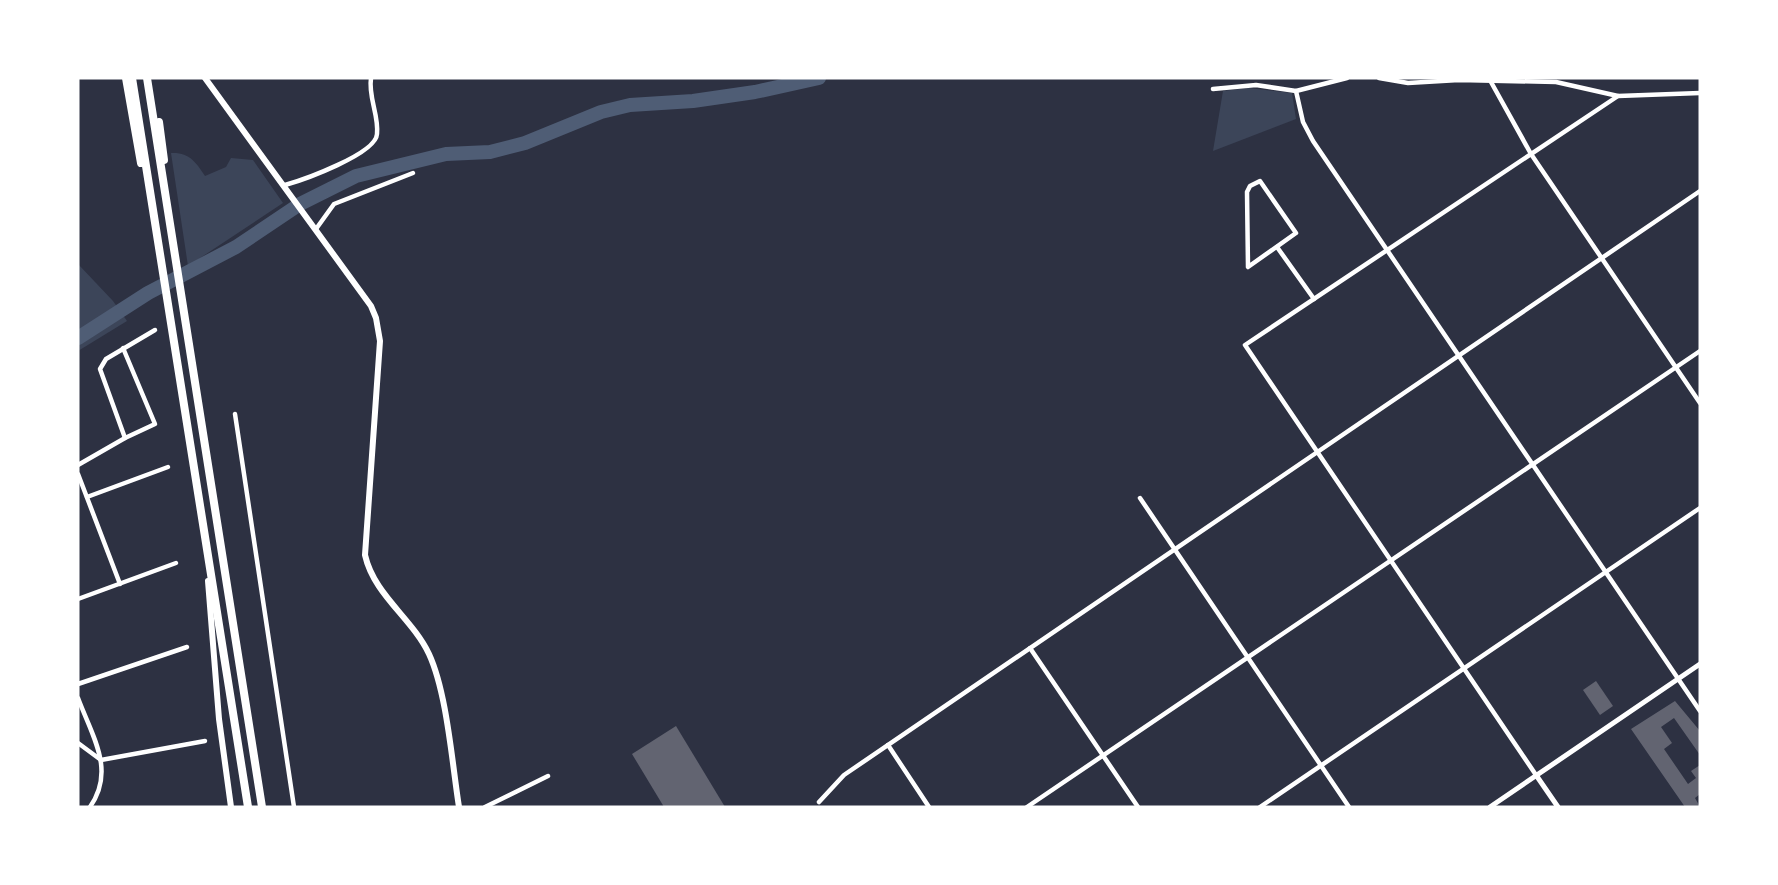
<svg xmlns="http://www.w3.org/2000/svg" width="1778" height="885" font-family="Roboto,sans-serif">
<rect width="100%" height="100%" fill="#2d3142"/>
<!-- green -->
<g fill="#3c4559">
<polygon points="1248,88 1292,93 1296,119 1213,151 1223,91"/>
<path d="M171 153C189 152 196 162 205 176L226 167 231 158 253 160 283 203 188 266Z"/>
<polygon points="78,264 113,301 127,321 78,351"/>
</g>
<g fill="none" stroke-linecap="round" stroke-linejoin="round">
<!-- river -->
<polyline stroke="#4f5d75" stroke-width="14" points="78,338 148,293 236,247 300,204 356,176 446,154 490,152 525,143 601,112 630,105 693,101 755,92 819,78"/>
</g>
<!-- building -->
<g fill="#626471">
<polygon points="1596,681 1613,706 1600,715 1583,690"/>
<polygon points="1675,701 1700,731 1700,755 1674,718 1661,727 1672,743 1664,749 1688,784 1696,778 1691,771 1700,765 1700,794 1695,798 1700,807 1685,807 1631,729"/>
<polygon points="676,726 725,807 664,807 632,754"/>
</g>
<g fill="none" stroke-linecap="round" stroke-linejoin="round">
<!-- minor -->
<g stroke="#fff" stroke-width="4.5">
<polyline points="1379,78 1408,83 1459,80 1556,82 1618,96"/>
<polyline points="1491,82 1531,154 1700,403"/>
<polyline points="1213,89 1256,85 1296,91 1347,78"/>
<polyline points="1296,91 1303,122 1313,141 1700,711"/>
<polygon points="1260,181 1296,233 1248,267 1247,192 1250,186"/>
<path d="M285 185C303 180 376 154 377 134 379 115 368 97 371 78"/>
<polyline points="316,229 334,204 413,173"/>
<polyline points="1277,247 1314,299"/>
<polyline points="235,414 294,807"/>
<polyline points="125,438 100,369 106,359 155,330"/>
<polyline points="78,465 125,438 155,424 123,348"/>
<polyline points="78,474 120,584"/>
<polyline points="87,497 168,467"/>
<polyline points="1140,498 1349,807"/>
<polyline points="78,599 176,563"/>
<polyline points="1030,648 1138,807"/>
<polyline points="78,684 187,647"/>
<path d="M78 698C92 736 116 770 90 807"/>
<polyline points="78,743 101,760 205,741"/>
<polyline points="888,745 929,807"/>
<polyline points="1536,775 1245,345 1618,96 1700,93"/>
<polyline points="819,802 844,775 1700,191"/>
<polyline points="485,807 548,776"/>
<polyline points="1027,807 1700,351"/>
<polyline points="1260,807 1700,508"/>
</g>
<!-- tertiary -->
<g stroke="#fff" stroke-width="5">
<polyline points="1536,775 1558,807"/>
<polyline points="1490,807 1700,664"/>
</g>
<!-- secondary -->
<g stroke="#fff" stroke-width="6">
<path d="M205 78 371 306 376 318 380 341 365 555C374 595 412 618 429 654 447 693 452 763 459 807"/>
<polyline points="208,581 219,719 231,807"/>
</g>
<!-- motorway -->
<g stroke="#fff" stroke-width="8">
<polyline points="126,78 141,163"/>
<polyline points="132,78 248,807"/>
<polyline points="147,78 262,807"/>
<polyline points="159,122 164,160"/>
</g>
</g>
<!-- border -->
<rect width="1778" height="885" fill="none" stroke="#ffffff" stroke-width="159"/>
</svg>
